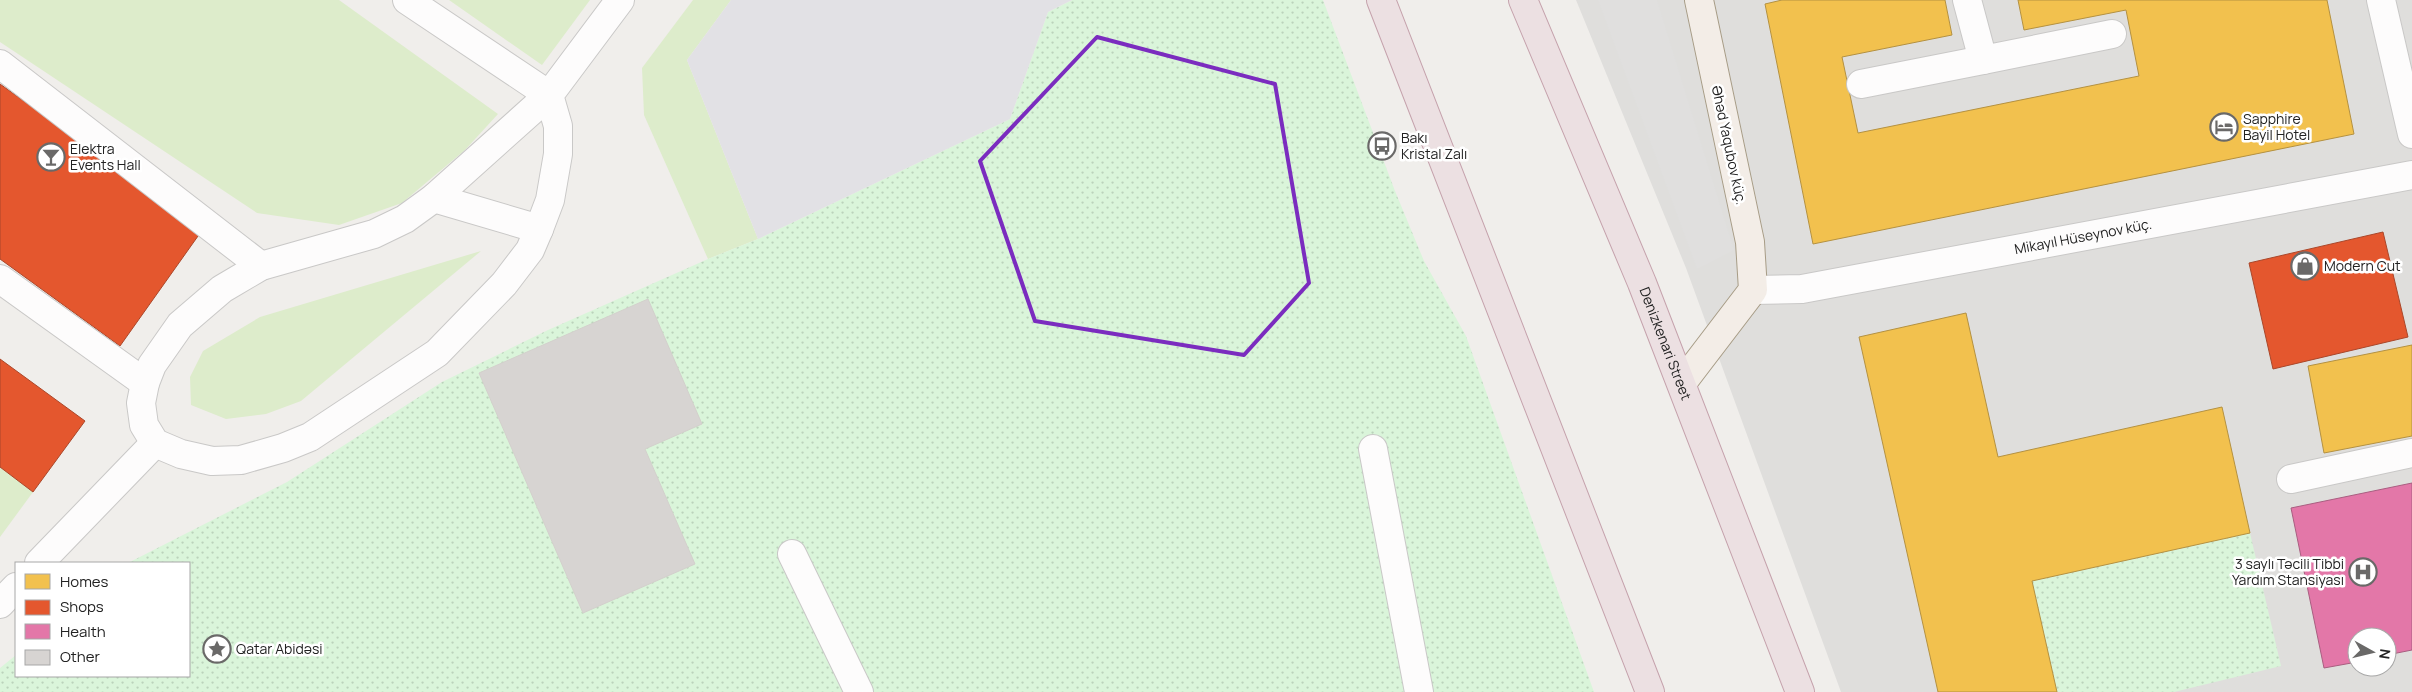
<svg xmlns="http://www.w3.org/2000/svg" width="2412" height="692" font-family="Manrope,sans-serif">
<defs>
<pattern id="park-dots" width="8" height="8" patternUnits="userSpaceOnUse" patternTransform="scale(1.25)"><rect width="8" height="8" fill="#daf5da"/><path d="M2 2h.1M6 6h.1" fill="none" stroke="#bbd2bb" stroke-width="1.8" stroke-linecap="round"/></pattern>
</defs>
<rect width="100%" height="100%" fill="#f0eeeb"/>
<!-- residential -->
<path fill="#dfdedc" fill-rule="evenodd" d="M1576 0H2412V692H1841L1686 268ZM2357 637H2387V667H2357Z"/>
<!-- grass -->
<g fill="#ddeccb">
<polygon points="0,0 339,0 498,114 465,150 402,203 339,225 257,213 0,42"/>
<polygon points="449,0 590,0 542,65"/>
<polygon points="693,0 731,0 687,60 758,239 708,259 644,115 642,68"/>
<polygon points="481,251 301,401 266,414 226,419 191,405 190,377 203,351 260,317"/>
<polygon points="0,467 33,492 0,537"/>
</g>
<!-- park -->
<g fill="url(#park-dots)">
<polygon points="1072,0 1323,0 1395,191 1424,261 1466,336 1594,692 0,692 0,668 16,655 16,676 189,676 189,563 128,563 287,482 442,382 548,330 708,259 758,239 1010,119 1048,12"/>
<polygon points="2250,533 2281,666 2174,692 2057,692 2032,581"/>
</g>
<!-- parking -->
<polygon fill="#e0dfde" points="1598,0 1657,0 1734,250 1697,269"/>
<!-- plaza -->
<polygon fill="#e2e1e5" points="731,0 1072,0 1048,12 1010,119 758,239 687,60"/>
<!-- homes -->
<g fill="#f2c14e" stroke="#b49141">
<polygon points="1782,0 1945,0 1952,35 1842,57 1858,133 2139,76 2126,10 2024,30 2018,0 2327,0 2354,134 1813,244 1765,4"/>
<polygon points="1966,313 1998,457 2222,407 2250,533 2032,581 2057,692 1938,692 1859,337"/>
<polygon points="2412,345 2412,436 2324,453 2308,366"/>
</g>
<!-- shops -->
<g fill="#e4572e" stroke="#aa472a">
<polygon points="0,84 203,229 120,346 0,259"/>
<polygon points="2383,232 2408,337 2273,369 2249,263"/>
<polygon points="0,359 85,421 33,492 0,467"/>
</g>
<!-- health -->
<polygon fill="#e377a8" stroke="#a95e80" points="2412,483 2412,650 2387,655 2387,637 2357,637 2357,662 2324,668 2291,508"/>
<!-- building -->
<polygon fill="#d7d4d2" stroke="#d3d0cc" points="648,299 702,424 645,449 695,564 583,613 479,373"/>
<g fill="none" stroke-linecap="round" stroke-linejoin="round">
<!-- minor casing -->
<g stroke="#c9c8c7" stroke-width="30">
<g id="minor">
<polyline points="407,0 549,95 558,126 558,154 550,200 539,229 530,250 504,284 437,353 310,437 283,448 241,460 212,461 181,454 155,443 144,425 141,403 145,383 152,365 180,325 222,289 261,266 374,234 405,219 434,198 549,95 620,0"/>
<polyline points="1967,0 1983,60 2112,34"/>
<polyline points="2381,0 2412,134"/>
<polyline points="0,64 261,266"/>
<polyline points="1861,84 1983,60"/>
<polyline points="434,198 539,229"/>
<polyline points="0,279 145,383"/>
<path id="s1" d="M1753 290 1802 289 2412 175"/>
<polyline points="1373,449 1419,692"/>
<polyline points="2291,479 2412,453"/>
<polyline points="792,554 859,692"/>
<polyline points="39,563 155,443"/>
<polyline points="0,604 16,587"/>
</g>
</g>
<!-- major casing -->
<g stroke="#a79c86" stroke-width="30">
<polyline id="major" points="1682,383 1753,290 1750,242 1699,0"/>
</g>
<!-- highway casing -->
<g stroke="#c5a2ac" stroke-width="30">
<g id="highway">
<polyline points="1381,0 1650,692"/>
<path id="s2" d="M1523 0 1642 283 1800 692"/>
</g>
</g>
<!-- minor -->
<use href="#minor" stroke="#fdfcfc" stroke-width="28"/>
<!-- major -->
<use href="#major" stroke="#f3ede7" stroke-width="28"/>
<!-- highway -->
<use href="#highway" stroke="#ece0e2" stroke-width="28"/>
</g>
<!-- marked area -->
<path fill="none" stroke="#7b2cbf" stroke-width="4" stroke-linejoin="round" d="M1097 37 1275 84 1309 283 1244 355 1035 321 980 161Z"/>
<!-- icons -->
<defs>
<g id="hotel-ring" transform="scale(1.4375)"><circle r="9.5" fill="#fff" stroke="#6a6968" stroke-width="1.5"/><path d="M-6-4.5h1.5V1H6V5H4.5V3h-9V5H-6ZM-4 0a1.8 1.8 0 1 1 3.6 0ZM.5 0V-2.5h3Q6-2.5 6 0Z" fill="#6a6968"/></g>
<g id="bus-ring" transform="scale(1.4375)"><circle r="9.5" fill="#fff" stroke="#6a6968" stroke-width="1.5"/><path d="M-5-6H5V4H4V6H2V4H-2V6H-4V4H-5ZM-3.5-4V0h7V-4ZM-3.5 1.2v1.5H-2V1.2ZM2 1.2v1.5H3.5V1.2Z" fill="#6a6968"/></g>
<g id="bar-ring" transform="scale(1.4375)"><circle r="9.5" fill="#fff" stroke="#6a6968" stroke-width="1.5"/><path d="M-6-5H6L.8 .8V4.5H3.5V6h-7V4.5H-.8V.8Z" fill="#6a6968"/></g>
<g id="shop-ring" transform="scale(1.4375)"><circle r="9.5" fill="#fff" stroke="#6a6968" stroke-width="1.5"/><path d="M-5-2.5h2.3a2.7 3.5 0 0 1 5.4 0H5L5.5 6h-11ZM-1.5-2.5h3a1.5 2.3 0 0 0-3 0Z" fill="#6a6968"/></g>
<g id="hospital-ring" transform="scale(1.4375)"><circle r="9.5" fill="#fff" stroke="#6a6968" stroke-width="1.5"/><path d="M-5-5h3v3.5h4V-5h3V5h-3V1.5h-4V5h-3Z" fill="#6a6968"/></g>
<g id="sight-ring" transform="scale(1.4375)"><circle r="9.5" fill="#fff" stroke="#6a6968" stroke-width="1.5"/><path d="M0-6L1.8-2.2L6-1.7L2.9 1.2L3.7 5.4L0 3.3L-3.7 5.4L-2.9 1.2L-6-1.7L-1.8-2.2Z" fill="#6a6968"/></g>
</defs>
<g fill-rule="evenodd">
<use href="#hotel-ring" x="2224" y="127"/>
<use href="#bus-ring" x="1382" y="146"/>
<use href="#bar-ring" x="51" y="157"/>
<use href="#shop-ring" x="2305" y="266"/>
<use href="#hospital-ring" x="2363" y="572"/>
<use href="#sight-ring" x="217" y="649"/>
</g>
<g text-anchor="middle" stroke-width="5" stroke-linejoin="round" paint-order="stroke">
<!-- poi labels -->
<g font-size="14" fill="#222" stroke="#fff" text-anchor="start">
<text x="2243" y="124">Sapphire<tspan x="2243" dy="16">Bayil Hotel</tspan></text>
<text x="1401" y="143">Bakı<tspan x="1401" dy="16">Kristal Zalı</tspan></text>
<text x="70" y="154">Elektra<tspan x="70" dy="16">Events Hall</tspan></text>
<text x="2324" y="271">Modern Cut</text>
<text x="2344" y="569" text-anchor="end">3 saylı Təcili Tibbi<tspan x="2344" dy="16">Yardım Stansiyası</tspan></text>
<text x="236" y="654">Qatar Abidəsi</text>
</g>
<!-- street labels -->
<g font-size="14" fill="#222" stroke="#fff">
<text transform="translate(1729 145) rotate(78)" y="5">Əhəd Yaqubov küç.</text>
<text dy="5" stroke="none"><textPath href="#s1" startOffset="335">Mikayıl Hüseynov küç.</textPath></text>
<text dy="5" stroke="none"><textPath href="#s2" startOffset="372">Denizkenari Street</textPath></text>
</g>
</g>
<!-- legend -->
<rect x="15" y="562" width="175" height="115" fill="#ffffff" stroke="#a7a7a7"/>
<rect x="25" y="574" width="25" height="15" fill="#f2c14e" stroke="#a7a7a7"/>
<text x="60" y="587" font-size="15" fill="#222222">Homes</text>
<rect x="25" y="600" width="25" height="15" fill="#e4572e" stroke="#a7a7a7"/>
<text x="60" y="612" font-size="15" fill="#222222">Shops</text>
<rect x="25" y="624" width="25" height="15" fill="#e377a8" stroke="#a7a7a7"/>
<text x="60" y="637" font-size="15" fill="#222222">Health</text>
<rect x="25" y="650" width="25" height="15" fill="#d7d4d2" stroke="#a7a7a7"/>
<text x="60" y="662" font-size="15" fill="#222222">Other</text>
<!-- north arrow -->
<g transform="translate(2372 652) rotate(98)"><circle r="24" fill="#ffffff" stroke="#a7a7a7"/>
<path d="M0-4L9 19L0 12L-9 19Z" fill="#6a6968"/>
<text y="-8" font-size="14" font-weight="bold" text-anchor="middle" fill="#222222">N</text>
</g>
</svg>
